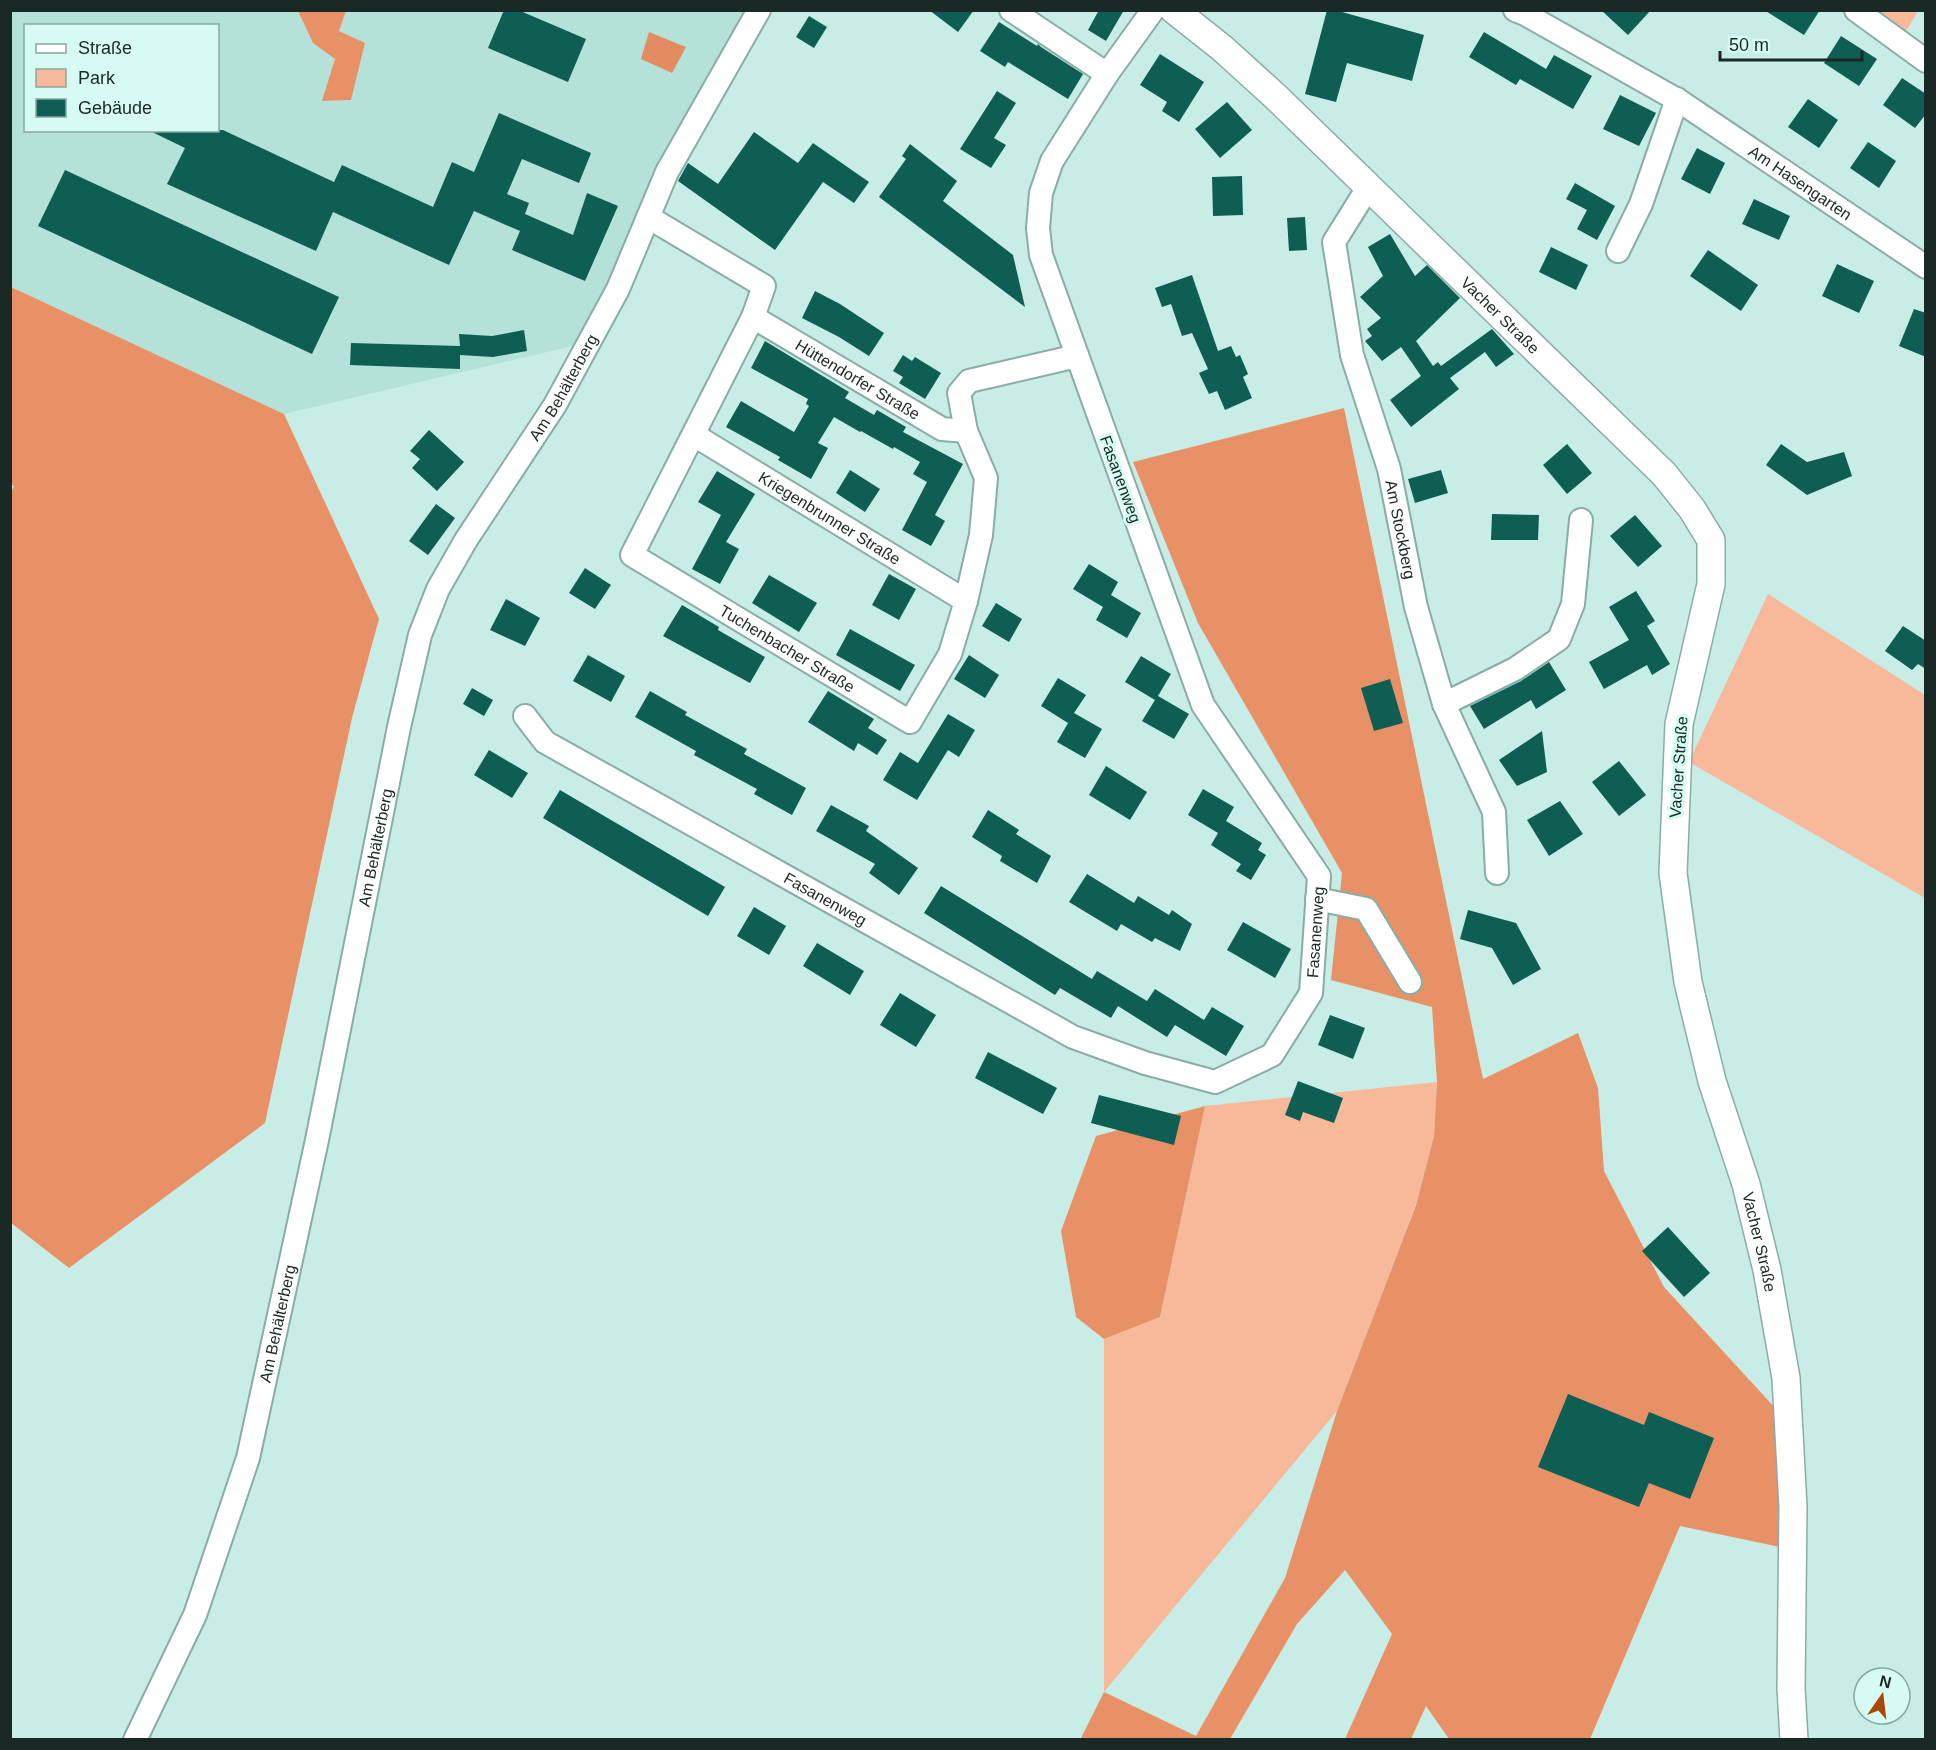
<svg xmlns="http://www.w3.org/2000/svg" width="1936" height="1750" font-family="Helvetica,sans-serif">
<rect width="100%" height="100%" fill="#c8ede6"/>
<!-- built -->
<path fill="#b4e1d8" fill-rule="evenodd" d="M11 11H298L313 43 335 59 323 101 351 100 365 43 339 31 346 11H750L656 171 581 344 284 414 11 287ZM26 26H218V130H26Z"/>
<!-- green -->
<g fill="#f8b89a">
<polygon points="1870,11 1914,11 1917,13 1903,36"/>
<polygon points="1768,594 1925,695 1925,898 1689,762"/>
<polygon points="1437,1082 1434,1136 1416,1204 1337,1411 1104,1692 1104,1339 1160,1317 1205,1106"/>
</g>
<!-- forest -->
<g fill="#e99166">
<polygon points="298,11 346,11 339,31 365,43 351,100 322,101 335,59 313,43"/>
<polygon points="11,287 284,414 379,619 352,718 265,1123 69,1268 11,1223 10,495 14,486 10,484"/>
<polygon points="1344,408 1483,1079 1578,1033 1598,1088 1604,1171 1664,1287 1777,1410 1780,1547 1680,1526 1590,1739 1449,1739 1426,1706 1411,1739 1345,1739 1392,1634 1345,1570 1297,1624 1230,1739 1080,1740 1104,1692 1196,1736 1285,1578 1337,1411 1416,1205 1434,1136 1437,1082 1432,1007 1331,980 1342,873 1198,623 1133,462"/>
<polygon points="1205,1106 1160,1317 1104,1339 1076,1317 1061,1231 1096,1136"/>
</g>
<!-- water -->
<polygon fill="#e48c61" points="649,32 686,47 672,73 641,59"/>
<!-- building -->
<g fill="#0f5e53">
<polygon points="504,10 518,10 586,39 568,82 488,48"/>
<polygon points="929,10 974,10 958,32"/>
<polygon points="1099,10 1124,10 1106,41 1088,30"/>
<polygon points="1327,10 1335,10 1424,35 1412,81 1347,63 1336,102 1305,94"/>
<polygon points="1601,10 1651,10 1628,35"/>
<polygon points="1764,10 1820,10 1804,35"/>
<polygon points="809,16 827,27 814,48 796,37"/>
<polygon points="999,22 1037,46 1038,44 1041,47 1083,74 1068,99 1008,62 1005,67 980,51"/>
<polygon points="1484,32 1546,69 1554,55 1592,76 1573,109 1520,79 1516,85 1469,57"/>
<polygon points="1841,36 1877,59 1859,86 1824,63"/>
<polygon points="1160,54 1204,82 1179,122 1162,111 1167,102 1140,85"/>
<polygon points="1902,78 1926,94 1926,114 1915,128 1883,105"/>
<polygon points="997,91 1016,103 994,138 1006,145 991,168 960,149"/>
<polygon points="1620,95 1656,113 1639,146 1603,129"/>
<polygon points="1808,99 1838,120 1819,148 1788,127"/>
<polygon points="1227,102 1252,130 1220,158 1195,129"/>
<polygon points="499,113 591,153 579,183 522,159 507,194 529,203 525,214 573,235 587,193 618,206 585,281 512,250 520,231 474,211 449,265 333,212 316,251 167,184 185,148 148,130 223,130 334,182 342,165 433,207 452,162 474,172"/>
<polygon points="754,132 798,163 813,143 869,182 854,203 823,182 775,250 678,181 688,163 718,184"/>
<polygon points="1868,142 1896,161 1879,188 1850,168"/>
<polygon points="910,144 957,181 943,201 1013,255 1025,307 879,197 906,159 902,156"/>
<polygon points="1697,148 1725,163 1710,194 1681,179"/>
<polygon points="65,170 339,297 312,354 38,226"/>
<polygon points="1242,176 1243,215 1213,216 1212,177"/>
<polygon points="1575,183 1615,206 1597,240 1577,229 1587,210 1566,199"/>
<polygon points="1754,199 1790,216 1779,240 1742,224"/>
<polygon points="1305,217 1307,250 1289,251 1287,218"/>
<polygon points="1390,234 1415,276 1427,265 1460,298 1416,341 1433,366 1438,362 1441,366 1492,329 1514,354 1496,367 1485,352 1450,378 1459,389 1411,427 1390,400 1421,376 1401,347 1382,361 1365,341 1372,336 1367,329 1381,318 1360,297 1383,276 1368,247"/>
<polygon points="1551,247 1588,265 1576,290 1539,272"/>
<polygon points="1708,250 1758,285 1741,311 1690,276"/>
<polygon points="1837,264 1874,281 1859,313 1822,296"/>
<polygon points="1192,275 1218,351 1231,346 1236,357 1240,355 1248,374 1243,377 1252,398 1225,410 1217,391 1209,394 1199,373 1208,369 1192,333 1182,336 1171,304 1162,307 1155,288"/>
<polygon points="815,291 840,304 884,333 869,356 839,337 802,318"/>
<polygon points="1914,309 1926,313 1926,357 1899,346"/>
<polygon points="524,330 527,351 493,357 460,355 460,369 350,365 351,343 460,346 459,334 492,336"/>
<polygon points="765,341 849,392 845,398 874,415 877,410 906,427 903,432 963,464 935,515 945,521 931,546 902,530 927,482 913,474 920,462 894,447 893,449 861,431 860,432 834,417 818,443 828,448 811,479 778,460 780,457 726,427 741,401 794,432 809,406 806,404 808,399 751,368"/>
<polygon points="903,355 912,361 915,357 941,373 925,399 899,383 903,377 893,371"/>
<polygon points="429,430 464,462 437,491 412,468 420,459 410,451"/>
<polygon points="1567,444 1592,473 1567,494 1543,465"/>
<polygon points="1781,444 1807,462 1844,452 1852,476 1807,495 1766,465"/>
<polygon points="850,470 880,489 865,512 836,493"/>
<polygon points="1441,470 1448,493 1415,503 1408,479"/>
<polygon points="717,471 755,494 726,542 739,549 720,584 692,569 721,515 698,502"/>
<polygon points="436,504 455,518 428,555 409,541"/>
<polygon points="1492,514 1539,515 1538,540 1491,540"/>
<polygon points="1635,515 1662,546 1638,567 1610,536"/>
<polygon points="1089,564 1118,582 1111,595 1141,613 1127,638 1096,620 1103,607 1073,589"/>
<polygon points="585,568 611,585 595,609 569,593"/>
<polygon points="889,574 916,589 899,620 872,605"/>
<polygon points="769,575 817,603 799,632 752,603"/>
<polygon points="1636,591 1655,621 1647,626 1670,664 1652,675 1647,665 1604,689 1589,662 1629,640 1609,607"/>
<polygon points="506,599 540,618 525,646 490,630"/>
<polygon points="996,603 1022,619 1009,642 982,626"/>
<polygon points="682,605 719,627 718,630 765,657 750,683 663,636"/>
<polygon points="1903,626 1926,641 1926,669 1918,664 1912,670 1885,651"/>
<polygon points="850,629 915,665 900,691 836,655"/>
<polygon points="588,655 625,676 611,702 573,681"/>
<polygon points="969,655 999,675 985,698 954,679"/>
<polygon points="1141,656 1171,674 1158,696 1189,714 1174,739 1142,721 1155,700 1125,682"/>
<polygon points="1549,662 1566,690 1536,709 1531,700 1484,729 1470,706 1521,681"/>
<polygon points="1058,678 1086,695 1074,713 1102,729 1085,758 1057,742 1071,718 1068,723 1041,706"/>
<polygon points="1390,679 1403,723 1374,731 1361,688"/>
<polygon points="472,688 493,700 484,716 463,704"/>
<polygon points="650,691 687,712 685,715 747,749 744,754 806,788 792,815 754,794 757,789 694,755 696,751 635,717"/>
<polygon points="828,691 874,719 868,728 887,740 877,755 858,743 854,751 808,722"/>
<polygon points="948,714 975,730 959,757 948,750 917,800 883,780 900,752 918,763"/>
<polygon points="1542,731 1547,772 1517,786 1499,760"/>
<polygon points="489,750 528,773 512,798 474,775"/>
<polygon points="1619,761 1646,795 1619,816 1592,782"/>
<polygon points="1106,766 1147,792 1130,820 1089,795"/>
<polygon points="1203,789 1234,807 1226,821 1262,843 1258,850 1266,855 1251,880 1236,871 1241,864 1211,845 1218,833 1188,815"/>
<polygon points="560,790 725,887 708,916 543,818"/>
<polygon points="1560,801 1583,834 1549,856 1527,820"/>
<polygon points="831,805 869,826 866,831 918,868 899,895 869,873 875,864 816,831"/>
<polygon points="988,810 1019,830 1016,834 1051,856 1037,883 1000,861 1002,856 972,837"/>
<polygon points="1087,874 1134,903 1138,896 1169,915 1172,910 1192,924 1180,951 1155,938 1152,942 1121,924 1117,931 1069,902"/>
<polygon points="941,886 1092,979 1097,971 1147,1001 1155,989 1204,1020 1212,1007 1244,1026 1226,1056 1175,1025 1167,1037 1118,1006 1111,1018 1060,988 1055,995 924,913"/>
<polygon points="754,907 786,926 769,955 737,936"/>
<polygon points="1468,910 1516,923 1541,969 1513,985 1492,948 1460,939"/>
<polygon points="1243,922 1291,949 1275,978 1227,950"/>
<polygon points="817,943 864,971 850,995 803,966"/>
<polygon points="900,993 936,1015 916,1047 880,1025"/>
<polygon points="1330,1015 1365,1028 1353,1059 1318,1045"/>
<polygon points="988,1052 1057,1088 1043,1114 975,1078"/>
<polygon points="1298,1081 1343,1098 1334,1123 1303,1112 1300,1121 1285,1115"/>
<polygon points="1099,1095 1181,1116 1174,1145 1091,1123"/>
<polygon points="1668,1227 1710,1273 1684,1297 1642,1251"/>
<polygon points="1568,1394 1644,1425 1649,1412 1714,1438 1690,1499 1649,1483 1639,1507 1538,1467"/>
</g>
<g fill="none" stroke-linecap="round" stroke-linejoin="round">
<!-- minor casing -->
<g stroke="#89ada6" stroke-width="26">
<g id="minor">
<polyline points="1011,10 1107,74"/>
<path id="s1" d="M1515 10 1525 14 1681 102 1926 267"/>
<polyline points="1856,10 1926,61"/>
<path id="s2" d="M1369 186 1334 242 1352 355 1389 469 1416 607 1444 704 1494 812 1497 873"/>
<path id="s3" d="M648 217 764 286 753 317 632 555 910 722 950 654 966 601 981 535 986 478 966 431 959 393 969 381 1077 356"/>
<polyline points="1618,251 1641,204 1677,99"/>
<path id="s4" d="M753 317 942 429 966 431"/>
<path id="s5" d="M694 435 966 601"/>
<polyline points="1444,704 1515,669 1559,639 1573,604 1581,520"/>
<path id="s6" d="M525 716 545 742 1073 1037 1145 1063 1215 1082 1272 1055 1311 993 1319 876 1203 705 1041 255 1038 228 1041 193 1052 161 1107 74 1153 10"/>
<polyline points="1317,899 1366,909 1410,982"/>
<path id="s7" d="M135 1740 195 1615 248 1458 317 1140 399 727 420 635 438 589 466 540 555 405 618 289 667 172 759 10"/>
</g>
</g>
<!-- major casing -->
<g stroke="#89ada6" stroke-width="30">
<g id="major">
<path id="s8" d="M1174 10 1222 48 1276 97 1664 474 1692 509 1711 540V584L1679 724 1673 873 1688 982 1712 1081 1746 1184 1767 1270 1786 1378 1793 1507 1791 1688 1794 1740"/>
</g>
</g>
<!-- minor -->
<use href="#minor" stroke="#fff" stroke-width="22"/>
<!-- major -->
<use href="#major" stroke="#fff" stroke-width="27"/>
</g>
<g text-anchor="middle" stroke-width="6" stroke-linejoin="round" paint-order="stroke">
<!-- street labels -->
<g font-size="16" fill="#1b2926" stroke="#d5fbf3">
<text dy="6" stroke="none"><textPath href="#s1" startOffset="334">Am Hasengarten</textPath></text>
<text dy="6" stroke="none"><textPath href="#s8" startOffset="447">Vacher Straße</textPath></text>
<text dy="6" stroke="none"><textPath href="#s4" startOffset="122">Hüttendorfer Straße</textPath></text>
<text dy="6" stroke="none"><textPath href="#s7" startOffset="1432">Am Behälterberg</textPath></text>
<text transform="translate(1121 479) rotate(70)" y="6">Fasanenweg</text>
<text dy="6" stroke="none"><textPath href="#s5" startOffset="159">Kriegenbrunner Straße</textPath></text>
<text dy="6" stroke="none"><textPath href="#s2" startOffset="362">Am Stockberg</textPath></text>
<text dy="6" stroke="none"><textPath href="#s3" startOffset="616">Tuchenbacher Straße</textPath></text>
<text transform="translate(1678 767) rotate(-86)" y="6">Vacher Straße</text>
<text dy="6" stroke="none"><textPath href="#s7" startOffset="928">Am Behälterberg</textPath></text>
<text dy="6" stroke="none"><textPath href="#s6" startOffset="354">Fasanenweg</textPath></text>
<text dy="6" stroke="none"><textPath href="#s6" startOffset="984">Fasanenweg</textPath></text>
<text dy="6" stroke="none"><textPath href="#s8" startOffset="1473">Vacher Straße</textPath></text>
<text dy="6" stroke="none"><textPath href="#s7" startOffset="442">Am Behälterberg</textPath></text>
</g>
</g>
<!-- border -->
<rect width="1936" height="1750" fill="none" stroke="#1b2926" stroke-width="24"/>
<!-- legend -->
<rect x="24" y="24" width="195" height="108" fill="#d5fbf3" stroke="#8ba7a1" stroke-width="1.5"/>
<rect x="36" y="44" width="30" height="9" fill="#ffffff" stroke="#8ba7a1" stroke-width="1.5"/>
<text x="78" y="54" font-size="18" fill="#1b2926">Straße</text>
<rect x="36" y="69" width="30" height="18" fill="#f8b89a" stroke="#8ba7a1" stroke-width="1.5"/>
<text x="78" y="84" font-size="18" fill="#1b2926">Park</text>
<rect x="36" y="99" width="30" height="18" fill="#0f5e53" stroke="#8ba7a1" stroke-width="1.5"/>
<text x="78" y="114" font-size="18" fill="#1b2926">Gebäude</text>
<!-- north arrow -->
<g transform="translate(1882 1696) rotate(14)"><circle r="28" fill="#d5fbf3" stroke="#8ba7a1" stroke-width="1.5"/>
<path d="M0-4.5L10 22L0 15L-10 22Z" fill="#a94704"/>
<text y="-9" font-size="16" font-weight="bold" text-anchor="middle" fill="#1b2926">N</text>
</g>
<!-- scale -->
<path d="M1720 51v9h142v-9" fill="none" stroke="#1b2926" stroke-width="3"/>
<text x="1729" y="51" font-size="18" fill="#1b2926" stroke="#d5fbf3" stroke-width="4.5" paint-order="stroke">50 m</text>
</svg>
